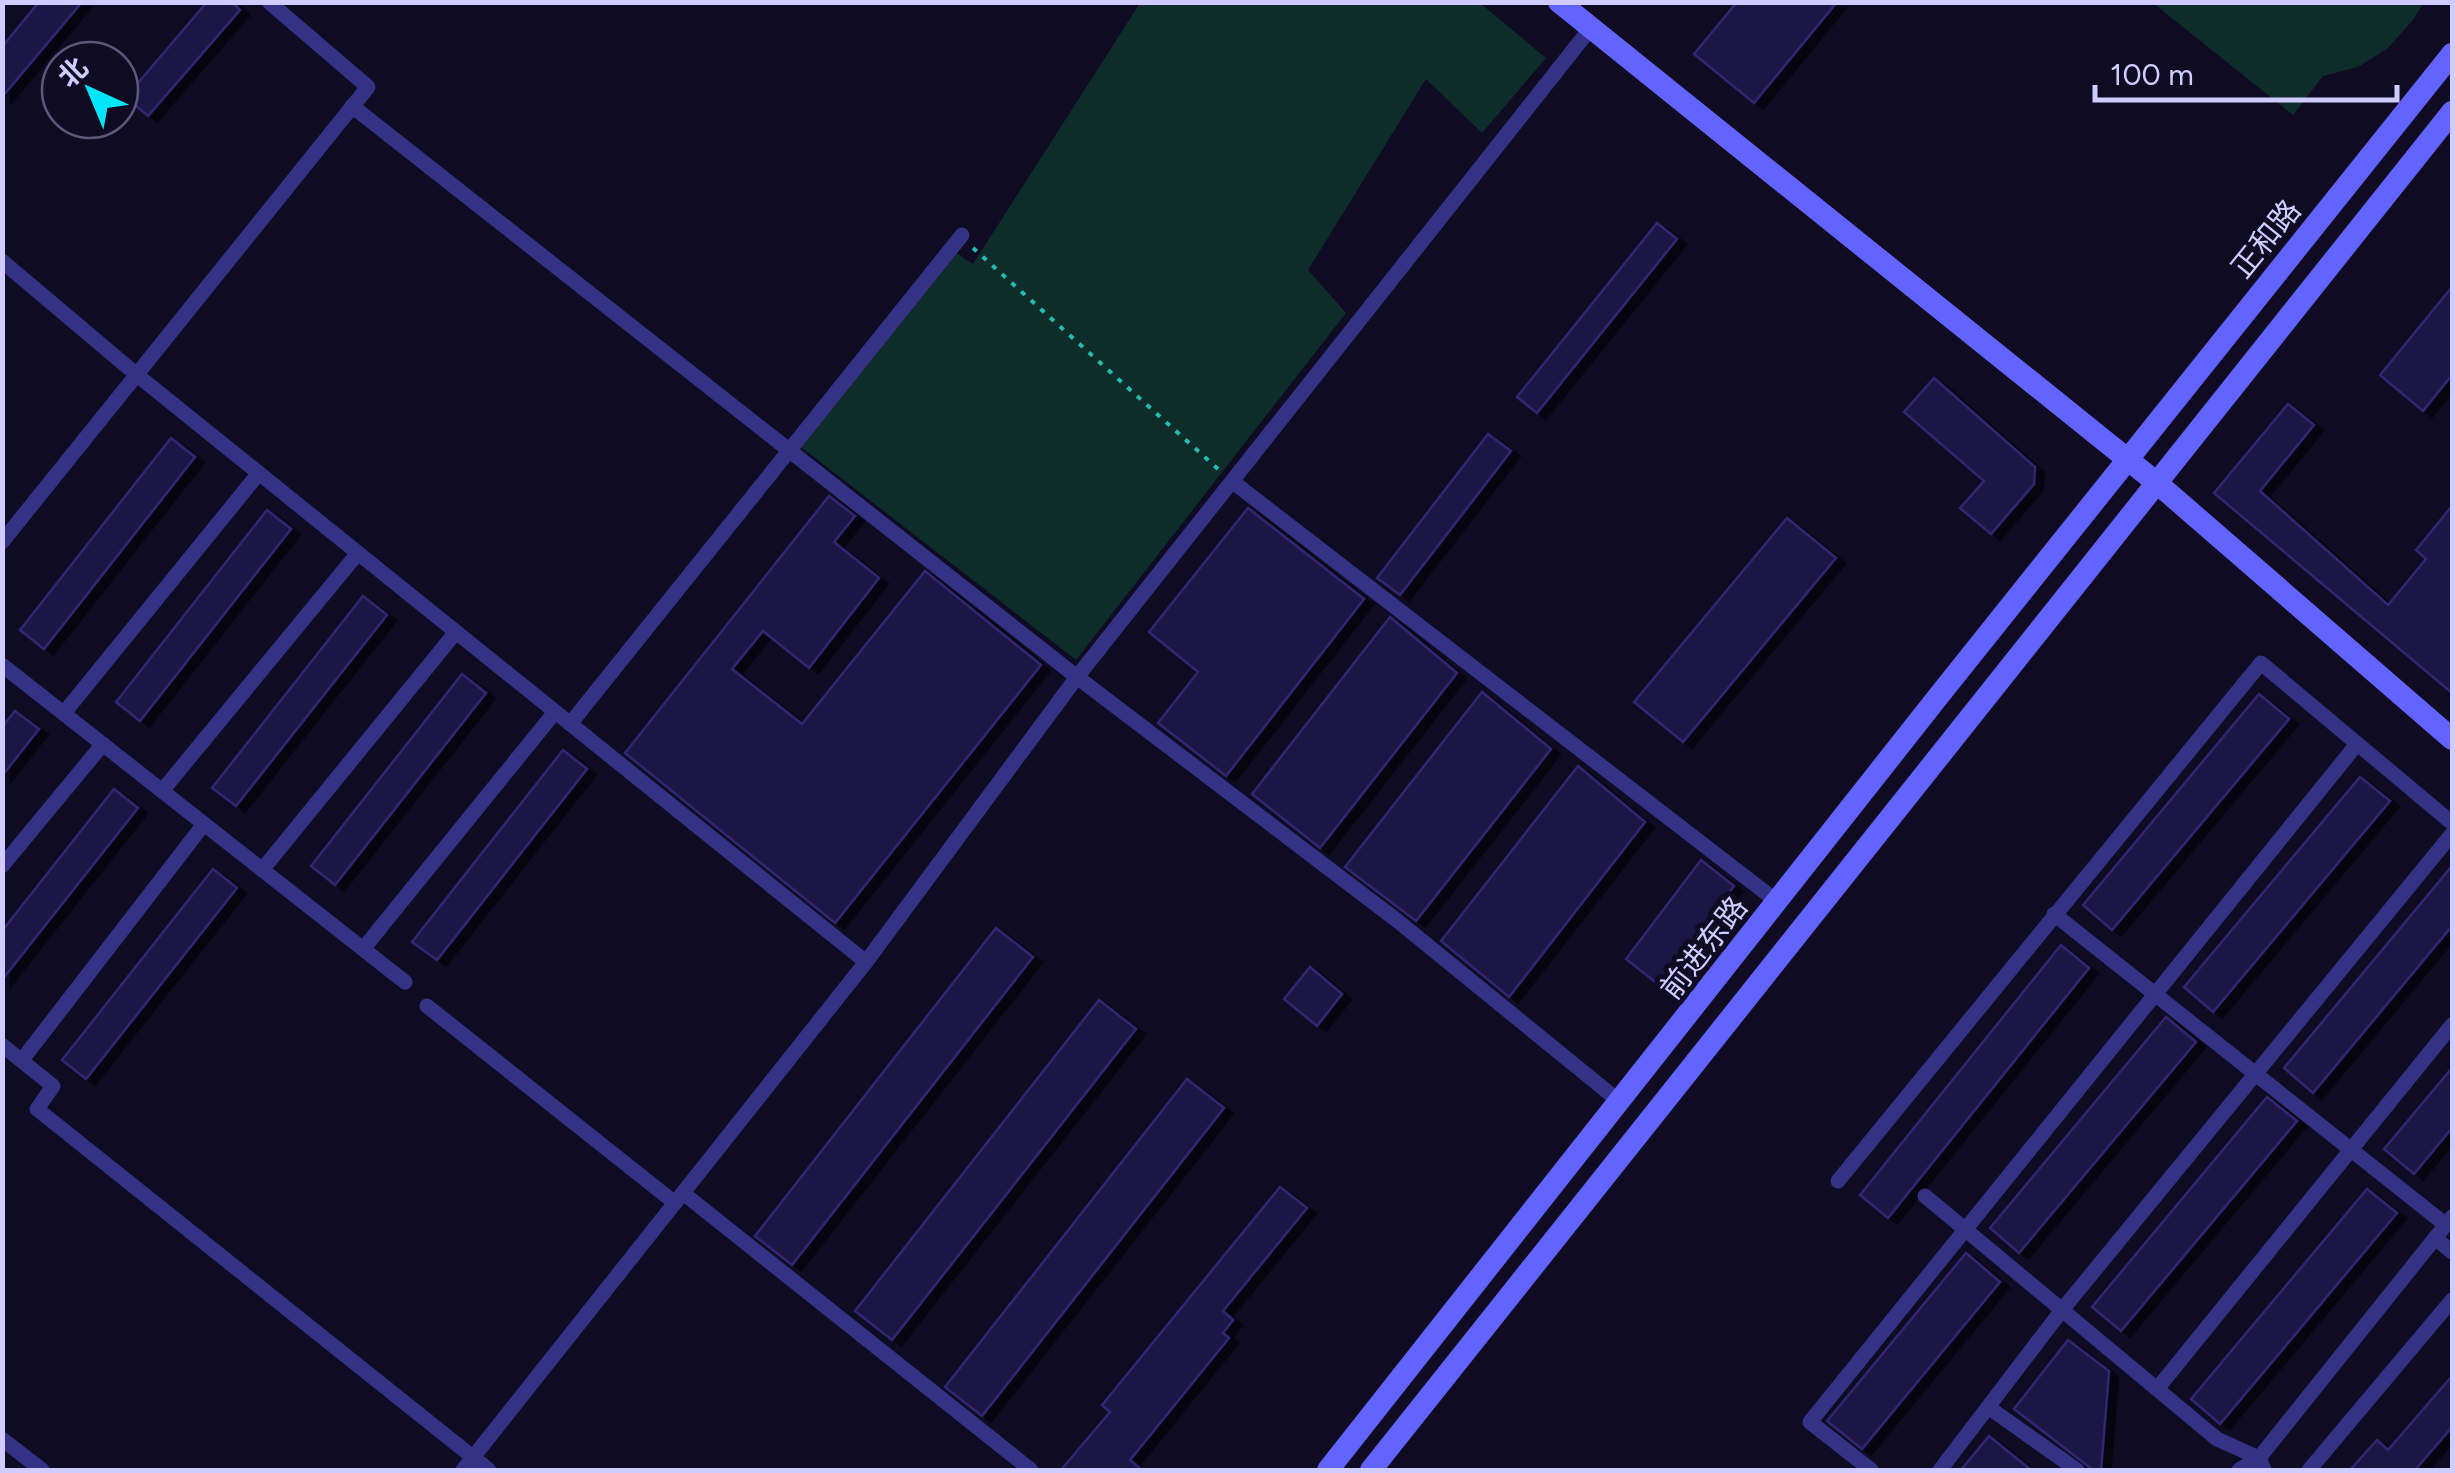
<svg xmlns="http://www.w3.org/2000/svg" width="2455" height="1473" font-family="Figtree,'Noto Sans SC',sans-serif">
<defs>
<filter id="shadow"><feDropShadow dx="9" dy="5.5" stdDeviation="0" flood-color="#0009"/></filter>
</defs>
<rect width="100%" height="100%" fill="#0e0b22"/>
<!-- green -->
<g fill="#0e2c2a">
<polygon points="1140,3 1480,3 1546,58 1482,133 1426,79 1308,270 1346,313 1076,660 801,447 956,253 973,264"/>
<polygon points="2153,3 2423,3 2413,20 2387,49 2358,67 2323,76 2293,115"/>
</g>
<!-- building -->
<g fill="#1e1644" stroke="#332672" stroke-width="2.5" filter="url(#shadow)">
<polygon points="39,2 82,2 2,97 2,47"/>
<polygon points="207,2 232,2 240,10 148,116 126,97"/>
<polygon points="1737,2 1837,2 1754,103 1694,54"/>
<polygon points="1657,223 1677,239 1537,413 1517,397"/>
<polygon points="2452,287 2452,375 2423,411 2380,375"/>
<polygon points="1934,378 2035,467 2034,484 1991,534 1960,508 1984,481 1904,412"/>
<polygon points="2288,404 2314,425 2260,491 2388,605 2426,559 2416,550 2452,506 2452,693 2214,493"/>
<polygon points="1488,434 1511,451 1400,595 1377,578"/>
<polygon points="171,438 195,457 44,649 20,630"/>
<polygon points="829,496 855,516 834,542 879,578 809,668 763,631 732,669 802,724 925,571 1041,665 835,923 625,753"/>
<polygon points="1248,508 1364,599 1226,776 1158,723 1198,672 1149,632"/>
<polygon points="267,510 291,529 140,721 116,702"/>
<polygon points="1787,518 1836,558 1683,742 1634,702"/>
<polygon points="363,596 387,615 236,806 212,788"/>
<polygon points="1390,617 1457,673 1320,848 1252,794"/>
<polygon points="462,674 486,693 335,885 311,866"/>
<polygon points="1482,692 1551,749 1416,921 1345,867"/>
<polygon points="2259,694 2289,719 2112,930 2083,905"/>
<polygon points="15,711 39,729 2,776 2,727"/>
<polygon points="563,750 587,769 437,960 412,942"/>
<polygon points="1578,766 1645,822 1509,997 1441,941"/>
<polygon points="2360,777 2390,801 2213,1012 2184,987"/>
<polygon points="114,789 138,808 2,980 2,931"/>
<polygon points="1701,860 1734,886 1659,985 1626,959"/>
<polygon points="2452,866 2452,926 2313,1093 2284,1068"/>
<polygon points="213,869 237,888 86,1079 62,1060"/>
<polygon points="996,928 1033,957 792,1265 755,1236"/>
<polygon points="2061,945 2089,968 1888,1218 1860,1195"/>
<polygon points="1310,967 1342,994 1317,1026 1284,999"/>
<polygon points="1099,1000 1136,1029 892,1340 855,1311"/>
<polygon points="2166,1017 2196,1042 2019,1253 1990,1228"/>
<polygon points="2452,1068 2452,1128 2414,1174 2384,1149"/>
<polygon points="1187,1079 1224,1108 982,1416 945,1387"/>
<polygon points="2267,1097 2297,1121 2121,1331 2092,1307"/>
<polygon points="1280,1187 1307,1208 1223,1311 1233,1320 1223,1333 1229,1338 1130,1460 1142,1470 1061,1470 1110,1412 1102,1405"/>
<polygon points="2367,1189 2397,1213 2220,1424 2191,1399"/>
<polygon points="1966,1253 2000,1282 1862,1449 1827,1421"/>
<polygon points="2068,1340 2109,1371 2101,1470 2093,1470 2014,1409"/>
<polygon points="2452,1376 2452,1427 2415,1470 2350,1470 2377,1440 2388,1450"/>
<polygon points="1989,1436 2031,1470 1961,1470"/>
</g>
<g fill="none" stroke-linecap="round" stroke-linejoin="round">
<!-- path -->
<polyline stroke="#23bcae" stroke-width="4" stroke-dasharray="5 8" stroke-linecap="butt" points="973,248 1218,469"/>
<!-- street -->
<g stroke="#333285" stroke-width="15">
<polyline points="352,106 1077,677 1399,922 1620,1102"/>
<polyline points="2,261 137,375 866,962"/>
<polyline points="1233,482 1779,903"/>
<polyline points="2,542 368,87 269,2"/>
<polyline points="2,665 405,982"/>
<polyline points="64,713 259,473"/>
<polyline points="570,724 962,235"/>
<polyline points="162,791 358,553"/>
<polyline points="2,866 103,744"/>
<polyline points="262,870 456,632"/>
<polyline points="2054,914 2446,1225"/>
<polyline points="363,949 555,712"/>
<polyline points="427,1006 675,1203"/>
<polyline points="2,1045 53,1086 37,1109 489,1470"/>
<polyline points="22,1060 204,824"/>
<polyline points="1838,1181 2261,663 2452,823"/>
<polyline points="683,1193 1031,1470"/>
<polyline points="1925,1196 2217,1439 2259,1458"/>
<polyline points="2435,1238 2452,1252"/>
<polyline points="2157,1389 2452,1025"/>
<polyline points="1988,1407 2077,1470"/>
<polyline points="2,1439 42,1470"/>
<polyline points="463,1470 866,962 1077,677 1590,29"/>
<polyline points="1871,1470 1810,1422 2357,744"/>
<polyline points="1940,1470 2062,1310 2452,834"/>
<polyline points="2239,1470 2259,1458"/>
<polyline points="2264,1470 2259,1458 2452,1217"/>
<polyline points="2309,1470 2452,1300"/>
</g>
<!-- secondary -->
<g stroke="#6363ff" stroke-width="22">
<polyline points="1559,2 2157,483 2452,739"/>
<polyline points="1328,1470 1937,698 2452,54"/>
<polyline points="1371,1470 2452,112"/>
</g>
</g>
<g text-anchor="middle" stroke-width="10" stroke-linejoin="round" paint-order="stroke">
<!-- street labels -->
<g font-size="30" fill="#d0ccff" stroke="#0e0b22">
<text transform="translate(2266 239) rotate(-51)" y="10">正和路</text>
<text transform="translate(1704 948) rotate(-52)" y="10">前进东路</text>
</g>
</g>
<!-- border -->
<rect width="2455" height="1473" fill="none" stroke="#d0ccff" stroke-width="10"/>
<!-- north arrow -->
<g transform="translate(90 90) rotate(316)"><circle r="48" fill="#0e0b22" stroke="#5c587a" stroke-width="2.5"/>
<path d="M0-8L18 38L0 25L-18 38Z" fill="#00e5f7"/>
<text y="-15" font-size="28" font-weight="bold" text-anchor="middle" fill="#d0ccff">北</text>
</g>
<!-- scale -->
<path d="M2095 85v15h302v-15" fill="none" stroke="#d0ccff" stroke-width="5"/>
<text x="2110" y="85" font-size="30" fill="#d0ccff" stroke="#0e0b22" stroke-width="8" paint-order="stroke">100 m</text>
</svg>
